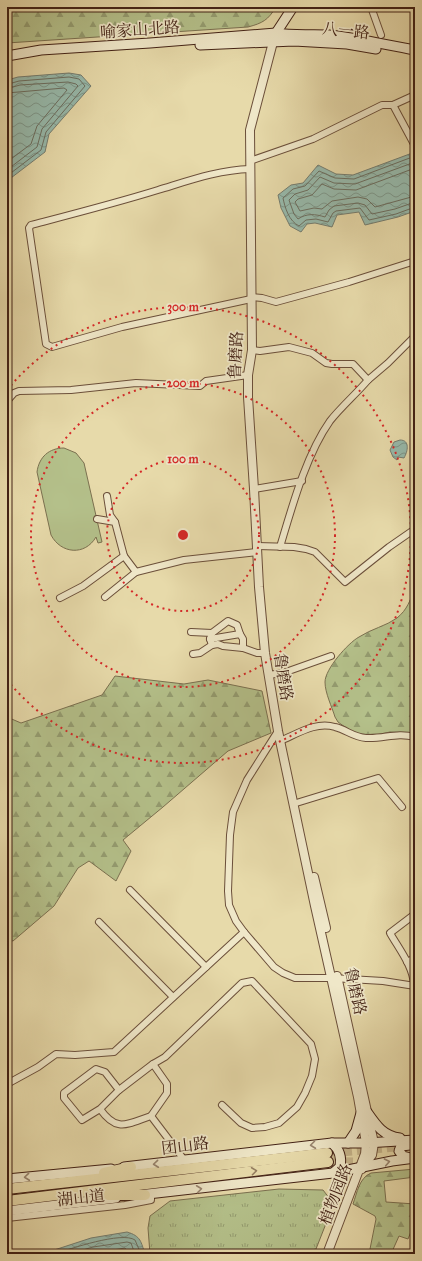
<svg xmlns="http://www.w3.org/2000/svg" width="422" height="1261" font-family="'IM FELL Great Primer','Noto Serif SC',serif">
<defs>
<pattern id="grass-tufts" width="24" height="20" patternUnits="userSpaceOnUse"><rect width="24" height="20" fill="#b4c08a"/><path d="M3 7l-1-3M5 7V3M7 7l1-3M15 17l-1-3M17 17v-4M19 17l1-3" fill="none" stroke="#949c70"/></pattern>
<pattern id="forest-firs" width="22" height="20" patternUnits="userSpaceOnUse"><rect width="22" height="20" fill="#b4c08a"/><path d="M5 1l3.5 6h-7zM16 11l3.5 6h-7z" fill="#949c70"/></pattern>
<pattern id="water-waves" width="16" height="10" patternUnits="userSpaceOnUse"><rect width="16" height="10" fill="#97baac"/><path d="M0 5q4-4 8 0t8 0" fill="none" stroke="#7d978b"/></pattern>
</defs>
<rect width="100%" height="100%" fill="#e7daaa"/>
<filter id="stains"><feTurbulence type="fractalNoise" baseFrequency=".005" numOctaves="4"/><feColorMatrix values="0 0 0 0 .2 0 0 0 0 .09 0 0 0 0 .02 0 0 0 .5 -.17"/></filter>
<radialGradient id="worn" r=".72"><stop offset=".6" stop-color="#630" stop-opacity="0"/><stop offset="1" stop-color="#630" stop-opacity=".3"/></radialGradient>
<!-- grass -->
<polygon fill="url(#grass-tufts)" stroke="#7b7050" points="279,1189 323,1190 330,1199 327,1221 316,1249 293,1254 150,1254 148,1228 150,1216 170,1201"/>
<!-- forest -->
<g fill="url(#forest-firs)" stroke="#7b7050">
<path d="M7 7H276C268 20 263 23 248 27L7 43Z"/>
<path d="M415 590V733L390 732 376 735 358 734 352 732 338 722 335 717C332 707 325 693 325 682 325 669 348 643 359 637 371 629 386 626 397 618 408 609 409 601 415 590Z"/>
<polygon points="115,676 184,684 208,680 262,691 271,733 228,751 163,807 123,840 131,851 116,881 89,861 78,868 54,906 13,941 7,940 7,717 21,723 102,695"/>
<path d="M415 1169V1177L384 1181 386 1202 415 1204V1222L408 1239 399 1236 391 1254H369L376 1219 375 1216 353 1204C357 1193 359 1178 371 1173Z"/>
</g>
<!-- pitch -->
<path fill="#b4c08a" stroke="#7b7050" d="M64 448 76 453 84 463 102 542 98 543 96 537C85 556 61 554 51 535L37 472C39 457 49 448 64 448Z"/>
<!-- water -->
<g fill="url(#water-waves)" stroke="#757d70">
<polygon points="69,73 81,75 91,86 49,134 45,152 7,181 7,78 11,79 18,77"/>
<polygon points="415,152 415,211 398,217 365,225 359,212 337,215 332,227 315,223 307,224 301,232 290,226 281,208 278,195 291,185 303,183 318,165 336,174 353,175"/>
<path d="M400 440C410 440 408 451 404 458L398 457 397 460 393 457 390 450 394 442Z"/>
<path d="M127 1232C141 1236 141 1242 145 1254H42L91 1238Z"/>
</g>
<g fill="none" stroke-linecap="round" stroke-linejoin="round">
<!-- shore -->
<g stroke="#6c6e60" stroke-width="1">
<polyline points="7,82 12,83 19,81 69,77 79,79 85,86 46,132 41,150 7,176"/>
<polyline points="7,87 13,87 20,85 68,82 76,84 78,86 42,129 37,147 7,170"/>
<polyline points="7,93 64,88 67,90 37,126 31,144 7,162"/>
<path d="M415 156 354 179 335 178 319 171 305 186 293 189 283 198C285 208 289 221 299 226L306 220 316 219 328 222 333 213 336 211 360 208 369 220 396 214 415 207"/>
<path d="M415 162 355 184 334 183 320 177 308 190 295 194 289 200 294 214 298 219C307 213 315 214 325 217L329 210 334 206 358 203 365 205 372 214 395 209 415 202"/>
<polyline points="415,168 356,190 334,189 322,184 312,195 298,199 295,202 300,211 314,208 322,209 332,201 358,197 367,199 375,207 415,196"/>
<path d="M54 1254C70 1249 122 1231 135 1240L141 1254"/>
<polyline points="69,1254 93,1247 127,1242 131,1243 135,1254"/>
<polyline points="89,1254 125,1248 129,1254"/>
</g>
<!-- trunk-tunnel -->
<g stroke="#c6b58c" stroke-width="10" stroke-dasharray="10 5" stroke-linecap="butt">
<polyline points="327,1153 409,1145"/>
<polyline points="328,1162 370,1163"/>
</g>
<!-- minor casing -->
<g stroke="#6b4f3a" stroke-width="8">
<g id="minor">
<polyline points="371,7 381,35"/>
<polyline points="393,105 415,146"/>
<polyline points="250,161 313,139 382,105 393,105 415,95"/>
<path d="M250 169C218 170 188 181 158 190 116 203 73 214 31 225L29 228 46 344 52 347 122 327 251 299"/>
<polyline points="251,297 262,298 276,302 349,282 415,261"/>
<polyline points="252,350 260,351 289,347 312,353 326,363 332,364 353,364 368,380 388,363 415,336"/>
<polyline points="7,401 14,393 19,391 71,390 136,383 200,386 206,381 248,375"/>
<polyline points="254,489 302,481"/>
<polyline points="107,496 110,515 115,522"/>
<polyline points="97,519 115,522 124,556"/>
<polyline points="257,546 294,547 306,549 315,552 345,582 389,547 415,529"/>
<path d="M280 547C292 507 306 455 330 421 340 408 357 393 368 380"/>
<polyline points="105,597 136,572 184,560 257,552"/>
<polyline points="60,598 83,586 124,556 136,572"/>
<polyline points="191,632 212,633"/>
<polyline points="210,639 212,633 228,621 237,625 240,634"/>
<polyline points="212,645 210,639 240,634 243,639 243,648"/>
<polyline points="193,654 200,653 212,645 218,644 223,646 243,648 257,653 265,653"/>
<polyline points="268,675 283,673 331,656"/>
<polyline points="278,731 247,780 233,812 230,835 228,891 229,905 236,921 244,932 274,967 283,973 295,978 332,978 383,981 415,986"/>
<path d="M280 741C297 734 316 721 335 727 347 730 353 737 366 738 385 739 396 732 415 737"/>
<polyline points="293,804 378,778 402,807"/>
<polyline points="130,890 206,967"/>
<polyline points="99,922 173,997"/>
<polyline points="407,962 415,958"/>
<path d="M414 985C413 966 399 949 390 933L415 914"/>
<polyline points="153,1064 165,1057 242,983 252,981 311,1044 315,1059 312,1076 305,1093 297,1107 279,1123 265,1127 252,1128 241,1123 222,1105"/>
<polyline points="7,1084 38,1067 56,1054 75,1055 114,1052 244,932"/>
<polyline points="119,1090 153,1064 167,1084 167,1093 151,1116"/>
<path d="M100 1109 119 1090 105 1072 96 1069 64 1093V1098L82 1120 100 1109C117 1133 127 1124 151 1116L185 1161"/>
<polyline points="7,1218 125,1205 151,1200 151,1194"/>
<polyline points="7,1251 9,1252"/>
</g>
</g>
<!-- tertiary casing -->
<g stroke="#6b4f3a" stroke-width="10">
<g id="tertiary">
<polyline points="273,42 250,130 252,350 248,375 248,397 254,489 259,587 265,653 278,731 315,906 358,1097 366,1143 365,1154 327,1254"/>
<polyline points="314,877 326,928"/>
<polyline points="337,976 374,1143 372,1155 362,1169"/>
</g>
</g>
<!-- secondary casing -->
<g stroke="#422115" stroke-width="11">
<g id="secondary">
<polyline points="274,38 276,33 293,7"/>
<polyline points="200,45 294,41 347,44 376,49"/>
<path d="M7 56 41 50 150 43 276 33C293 36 311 34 329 35 358 38 386 45 415 50"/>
<path d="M367 1112C376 1125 383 1136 400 1138"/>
<path d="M332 1143C339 1149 342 1157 340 1167L333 1173"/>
<polyline points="348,1143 356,1131 361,1113"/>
<polyline points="410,1145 401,1146 399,1151 403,1156 411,1158"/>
<polyline points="124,1167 332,1143 366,1143 415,1140"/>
<polyline points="7,1179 111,1169"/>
<polyline points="139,1195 333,1173 392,1161 415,1158"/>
<polyline points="7,1211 116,1198"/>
</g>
</g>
<!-- trunk casing -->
<g stroke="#422115" stroke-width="12">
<g id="trunk">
<polyline points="104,1173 131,1167"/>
<polyline points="7,1189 327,1153"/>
<polyline points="108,1195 145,1195"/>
<polyline points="7,1201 328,1162"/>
</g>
</g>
<!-- minor -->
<use href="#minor" stroke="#efe7c8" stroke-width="6"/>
<!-- tertiary -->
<use href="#tertiary" stroke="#efe7c8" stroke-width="8"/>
<!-- secondary -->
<use href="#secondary" stroke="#efe7c8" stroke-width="9"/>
<!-- trunk -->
<use href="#trunk" stroke="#e7daaa" stroke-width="10"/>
</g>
<!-- one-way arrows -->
<defs><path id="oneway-chevron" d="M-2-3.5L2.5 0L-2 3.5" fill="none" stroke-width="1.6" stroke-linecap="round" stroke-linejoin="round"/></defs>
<g stroke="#98846e">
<use href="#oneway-chevron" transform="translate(313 1145) rotate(173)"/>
<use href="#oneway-chevron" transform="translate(387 1162) rotate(-11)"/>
<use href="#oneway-chevron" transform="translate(156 1164) rotate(174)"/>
<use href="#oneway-chevron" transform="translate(27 1177) rotate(174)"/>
<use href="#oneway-chevron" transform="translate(199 1189) rotate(-7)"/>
</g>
<use stroke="#947e60" href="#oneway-chevron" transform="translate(254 1171) rotate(-7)"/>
<!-- distance rings -->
<g fill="none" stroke="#d62828" stroke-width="2" stroke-dasharray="2 4">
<circle cx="183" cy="535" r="76"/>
<circle cx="183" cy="535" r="152"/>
<path d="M7 390A228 228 0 1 1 7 680"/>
</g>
<g text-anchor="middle" stroke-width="3.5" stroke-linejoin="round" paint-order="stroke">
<!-- street labels -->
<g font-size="16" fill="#422115" stroke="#efe7c8">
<text transform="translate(140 29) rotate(-4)" y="6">喻家山北路</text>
<text transform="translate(346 30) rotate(6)" y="6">八一路</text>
<text transform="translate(235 355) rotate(-87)" y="6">鲁磨路</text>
<text transform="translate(284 677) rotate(81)" y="6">鲁磨路</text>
<text transform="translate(356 991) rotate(77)" y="6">鲁磨路</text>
<text transform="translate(185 1145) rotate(-7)" y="6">团山路</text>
<text transform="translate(335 1194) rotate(-69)" y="6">植物园路</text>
<text transform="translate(81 1197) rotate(-6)" y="6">湖山道</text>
</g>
</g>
<circle cx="183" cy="535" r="6" fill="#d62828" stroke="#efe7c8" stroke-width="2"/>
<g font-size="12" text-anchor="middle" font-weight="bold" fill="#d62828" stroke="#efe7c8" stroke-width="3.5" stroke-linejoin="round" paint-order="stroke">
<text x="183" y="311">300 m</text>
<text x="183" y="387">200 m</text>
<text x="183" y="463">100 m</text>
</g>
<!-- margin -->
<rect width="422" height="1261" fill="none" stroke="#e7daaa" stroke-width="24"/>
<rect x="8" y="8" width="406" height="1245" fill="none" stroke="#422115" stroke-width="2"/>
<rect x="12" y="12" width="398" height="1237" fill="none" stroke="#422115"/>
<rect width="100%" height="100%" filter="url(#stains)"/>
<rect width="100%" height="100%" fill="url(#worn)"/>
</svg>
